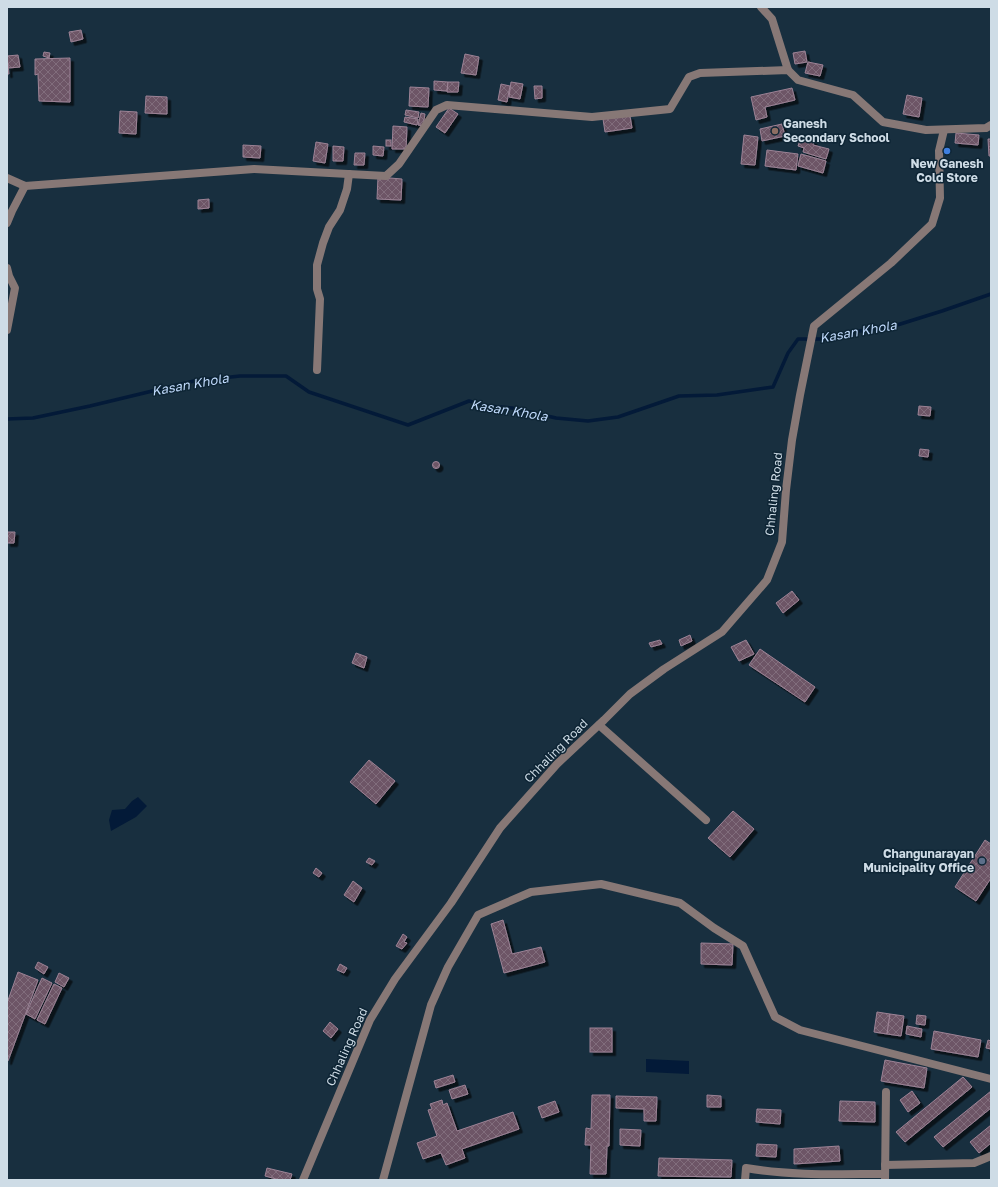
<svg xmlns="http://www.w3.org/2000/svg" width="998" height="1187" font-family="'Golos Text',sans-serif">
<defs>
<pattern id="building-cross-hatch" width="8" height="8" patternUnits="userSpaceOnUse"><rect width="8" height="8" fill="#6d5566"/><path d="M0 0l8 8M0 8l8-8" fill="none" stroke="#816d7c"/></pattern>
<filter id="shadow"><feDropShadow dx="3.5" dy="3.5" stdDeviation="0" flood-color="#0009"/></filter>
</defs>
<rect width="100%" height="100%" fill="#182f3f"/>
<!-- water -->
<g fill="#031a38">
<polygon points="138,797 147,806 136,817 111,831 109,820 112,810 125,809 132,801"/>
<polygon points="646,1059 689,1061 689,1074 646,1072"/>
</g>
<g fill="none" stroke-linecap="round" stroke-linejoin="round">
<!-- stream -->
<polyline stroke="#031a38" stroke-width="3.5" points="7,419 33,418 90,406 194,381 240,376 286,376 309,392 408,425 469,401 487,406 512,408 556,418 588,421 618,417 679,396 717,395 773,387 788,353 798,339 826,339 859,331 894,326 942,311 991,294"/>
</g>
<!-- building -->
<g fill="url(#building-cross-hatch)" stroke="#9d8396" filter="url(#shadow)">
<polygon points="81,30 83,39 71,42 69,32"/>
<polygon points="805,51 807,62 795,64 793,53"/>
<polygon points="44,52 50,53 49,58 43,56"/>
<polygon points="465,54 479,57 476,75 461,73"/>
<polygon points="18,55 20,67 8,68 7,56"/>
<polygon points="7,56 9,74 7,74"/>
<polygon points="70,58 70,102 39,101 38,74 35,75 35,59"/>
<polygon points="808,62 823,65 820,76 805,73"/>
<polygon points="434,81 448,82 447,91 434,90"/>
<polygon points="448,82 459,82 458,92 447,92"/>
<polygon points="511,82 523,84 520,99 509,97"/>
<polygon points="501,84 510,86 507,102 498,100"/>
<polygon points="534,86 542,86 542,98 535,99"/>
<polygon points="410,87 429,88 428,107 409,106"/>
<polygon points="792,88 795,100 765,107 767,117 756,120 751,97"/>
<polygon points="907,95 922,98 919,117 903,114"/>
<polygon points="146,96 167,97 167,114 145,113"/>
<polygon points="449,108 458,114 445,133 436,127"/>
<polygon points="406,110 419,112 418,118 405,115"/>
<polygon points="120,111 137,112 136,134 119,133"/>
<polygon points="421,113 425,114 423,126 418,125"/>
<polygon points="630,116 632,128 605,132 603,119"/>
<polygon points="405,117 418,119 417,125 404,122"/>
<polygon points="782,124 785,136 762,141 760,129"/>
<polygon points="393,126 407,127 406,149 392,149"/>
<polygon points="956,133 979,135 978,145 955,143"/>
<polygon points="744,135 758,137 755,165 741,164"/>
<polygon points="801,137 814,141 813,145 829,149 826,159 803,152 804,148 798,146"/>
<polygon points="988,139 991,139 991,156 989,156"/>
<rect x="386" y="140" width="5" height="6"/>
<polygon points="316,142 328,144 325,163 313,161"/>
<polygon points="243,145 261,146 260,158 243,157"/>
<polygon points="333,146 344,147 343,161 333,161"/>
<polygon points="373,146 384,147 383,156 373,155"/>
<polygon points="767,150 798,154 796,170 765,166"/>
<polygon points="355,153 365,153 364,165 354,165"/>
<polygon points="801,154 826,161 823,173 798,166"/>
<polygon points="378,177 402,179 401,200 377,199"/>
<polygon points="209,199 209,208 198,209 198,200"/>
<polygon points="919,406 931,407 930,416 918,415"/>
<polygon points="920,449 929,450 928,457 919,456"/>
<circle cx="436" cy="465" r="3.5"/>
<polygon points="7,532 15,532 14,543 7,543"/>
<polygon points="792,591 799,600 783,613 776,603"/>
<polygon points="690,635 692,641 681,646 679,640"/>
<polygon points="660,640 662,644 651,647 649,643"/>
<polygon points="746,640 754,654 739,661 731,647"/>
<polygon points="760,649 815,687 805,702 749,665"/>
<polygon points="356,653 367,657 364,668 352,663"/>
<polygon points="369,760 395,781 376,804 350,782"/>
<polygon points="733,811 754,829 730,857 708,838"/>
<polygon points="985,840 991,844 991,878 976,901 955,887"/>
<polygon points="369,858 375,861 372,865 366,862"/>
<polygon points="316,868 322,873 319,877 313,873"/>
<polygon points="353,881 362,888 354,902 344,895"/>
<polygon points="503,920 512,954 541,947 545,962 504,973 491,924"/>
<polygon points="403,934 407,937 404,942 407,943 402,949 396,946"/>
<polygon points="701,943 733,944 732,965 701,964"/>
<polygon points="38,962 48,967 44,974 35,968"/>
<polygon points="340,964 347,968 344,973 337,970"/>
<polygon points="18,972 38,980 8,1061 7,1061 7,1003"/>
<polygon points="59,973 69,978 64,987 55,982"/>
<polygon points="42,978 52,983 35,1019 26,1014"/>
<polygon points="54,984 62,988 45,1024 37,1020"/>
<polygon points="877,1012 890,1014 887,1034 874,1032"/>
<polygon points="890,1014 904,1016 901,1036 887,1034"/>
<polygon points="917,1015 926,1016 925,1025 916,1024"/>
<polygon points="330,1022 338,1029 331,1038 323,1031"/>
<polygon points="907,1026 922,1029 921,1037 906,1034"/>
<rect x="590" y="1028" width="22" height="24"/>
<polygon points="934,1031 981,1040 978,1057 931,1049"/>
<polygon points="988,1040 991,1041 991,1049 986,1048"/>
<polygon points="885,1060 927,1068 924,1088 881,1081"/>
<polygon points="453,1075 455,1082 436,1088 434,1081"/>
<polygon points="963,1077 972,1087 905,1142 896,1132"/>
<polygon points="465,1085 468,1094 452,1099 449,1090"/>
<polygon points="912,1091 920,1103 908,1112 900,1100"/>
<polygon points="991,1091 991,1108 943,1147 934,1137"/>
<polygon points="592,1095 610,1095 609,1146 607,1146 606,1174 590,1174 591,1145 585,1145 586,1128 591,1129"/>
<polygon points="707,1095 721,1096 721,1107 707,1107"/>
<polygon points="616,1096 657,1097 656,1121 644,1121 644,1109 616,1108"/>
<polygon points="442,1100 443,1105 447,1103 457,1131 513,1112 519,1129 462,1149 465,1158 446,1165 441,1153 423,1159 417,1143 437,1136 428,1110 432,1109 430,1104"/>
<polygon points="555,1101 559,1112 542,1118 538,1107"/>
<polygon points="840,1101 875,1102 875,1122 839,1121"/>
<polygon points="757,1109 781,1110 780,1124 756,1122"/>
<polygon points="991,1125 991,1143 979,1153 970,1142"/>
<polygon points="620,1129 641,1130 640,1146 620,1145"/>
<polygon points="757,1144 777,1145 776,1157 756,1156"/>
<polygon points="839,1146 840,1161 794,1164 794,1149"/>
<polygon points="659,1158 732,1160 731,1177 658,1176"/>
<polygon points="267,1168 292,1174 290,1180 280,1180 265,1176"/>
</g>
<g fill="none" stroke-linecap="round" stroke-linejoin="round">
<!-- street -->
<g stroke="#877876" stroke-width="8">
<polyline points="761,7 772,19 788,70"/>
<polyline points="7,178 25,186 254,169 386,176 399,164 436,110 447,105 592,117 670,109 689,77 700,73 788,70 798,80 853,95 883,122 926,130 986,128 991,125"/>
<polyline points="7,223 12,211 25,186"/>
<polyline points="7,268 9,276 15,288 7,330"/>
<polyline points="317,370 320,299 317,289 317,265 323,243 329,227 340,210 347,189 349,174"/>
<polyline points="599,725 706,820"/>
<polyline points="885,1165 974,1163 991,1156"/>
<polyline points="303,1180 370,1020 395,979 451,903 500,828 557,764 604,720 630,694 664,669 722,632 767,580 782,542 786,490 792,440 800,395 814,326 891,263 932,224 940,198 939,151 944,130"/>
<polyline points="383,1180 431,1005 448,967 478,915 531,892 601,884 680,903 714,928 743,946 775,1017 800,1030 991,1079"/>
<path d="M745 1180 746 1168C792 1176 839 1174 885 1174"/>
<polyline points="885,1180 886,1092"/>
</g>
</g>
<!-- markers -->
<circle fill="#8d6e63" stroke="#0e2535" stroke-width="1.5" cx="775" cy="131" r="4"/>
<circle fill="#3f7fe0" stroke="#0e2535" stroke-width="1.5" cx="947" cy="151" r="4"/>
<circle fill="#5c6f8a" stroke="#0e2535" stroke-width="1.5" cx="982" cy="861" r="4"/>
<g text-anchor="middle" stroke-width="3" stroke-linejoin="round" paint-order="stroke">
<!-- poi labels -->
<g font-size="12" font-weight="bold" fill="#cedce6" stroke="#0e2535" text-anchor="start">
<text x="783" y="128">Ganesh<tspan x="783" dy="14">Secondary School</tspan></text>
<text x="947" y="168" text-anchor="middle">New Ganesh<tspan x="947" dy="14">Cold Store</tspan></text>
<text x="974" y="858" text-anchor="end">Changunarayan<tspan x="974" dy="14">Municipality Office</tspan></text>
</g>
<!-- street labels -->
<g font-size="12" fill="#cedce6" stroke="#0e2535">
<text transform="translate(774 494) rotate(-84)" y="4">Chhaling Road</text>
<text transform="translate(556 751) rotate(-45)" y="4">Chhaling Road</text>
<text transform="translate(347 1047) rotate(-66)" y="4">Chhaling Road</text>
</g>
<!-- water labels -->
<g font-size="13" font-style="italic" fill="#c0dafc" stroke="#0e2535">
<text transform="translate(858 331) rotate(-10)" y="5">Kasan Khola</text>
<text transform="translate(190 384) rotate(-10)" y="5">Kasan Khola</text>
<text transform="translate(509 410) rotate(9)" y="5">Kasan Khola</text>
</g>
</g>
<!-- border -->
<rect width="998" height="1187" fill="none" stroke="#cedce6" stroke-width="16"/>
</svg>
